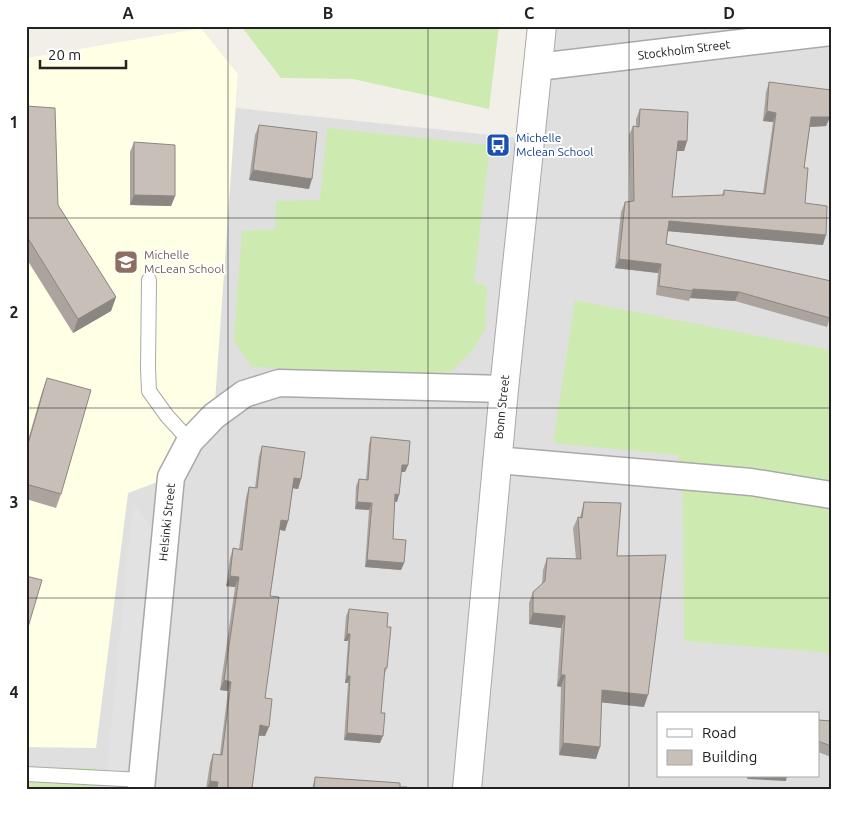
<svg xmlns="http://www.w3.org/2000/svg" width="857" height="815" font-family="Ubuntu,sans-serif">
<rect width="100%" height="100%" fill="#f2efe9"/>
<!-- residential -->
<path fill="#e0dfdf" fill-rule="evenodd" d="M542 26H831V789H26V58L201 28 238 74 236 108 530 139ZM658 714H818V776H658Z"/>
<!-- education -->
<polygon fill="#ffffe5" points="201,28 238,74 214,416 171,477 128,493 96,748 26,747 26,58"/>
<!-- grass -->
<g fill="#cdebb0">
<polygon points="241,26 499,26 489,109 353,79 281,78"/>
<polygon points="327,128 490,145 474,282 487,286 485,329 473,350 452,371 419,375 252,367 234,341 242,231 275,229 276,201 320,200"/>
<polygon points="575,300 831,350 831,653 684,641 683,503 678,455 553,443"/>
<polygon points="26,768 96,768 94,789 26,789"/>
</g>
<!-- parking -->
<polygon fill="#e2e2e2" points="133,503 152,527 125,789 105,789"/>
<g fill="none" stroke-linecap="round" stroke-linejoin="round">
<!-- service casing -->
<g stroke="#a9a9a9" stroke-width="16">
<g id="service">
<polyline points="149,280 148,368 149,391 167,416 190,441"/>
<polyline points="26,774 142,780"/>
</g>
</g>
<!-- minor casing -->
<g stroke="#a9a9a9" stroke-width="29">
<g id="minor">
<polyline points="538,67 831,32"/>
<polyline points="497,460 751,482 831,495"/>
<polyline points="141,789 171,477 190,441 214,416 244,394 279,383 504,389"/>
</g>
</g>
<!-- tertiary casing -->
<g stroke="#a9a9a9" stroke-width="30">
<polyline id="tertiary" points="467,789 504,389 542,26"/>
</g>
<!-- service -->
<use href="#service" stroke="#fff" stroke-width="14"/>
<!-- minor -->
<use href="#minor" stroke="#fff" stroke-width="26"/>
<!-- tertiary -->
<use href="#tertiary" stroke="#fff" stroke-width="28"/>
</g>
<!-- wall -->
<g fill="#aba49e">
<polygon points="769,82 830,117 826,126 810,127 804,168 805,203 823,245 668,231 666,244 830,318 827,327 735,301 690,298 689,301 656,295 658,273 615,268 621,212 625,202 630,202 629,135 633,126 636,126 636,119 640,109 687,141 684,151 677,151 672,197 722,195 724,190 763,193 773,122 763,121 766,92"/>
<polygon points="26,106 58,205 116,297 111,311 73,333 26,258"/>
<polygon points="259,125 309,189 249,180 255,135"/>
<polygon points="134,142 175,196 171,206 130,205 130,152"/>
<polygon points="47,378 61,494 56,508 26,499 26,447 42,392"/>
<polygon points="371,437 408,465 405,472 401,472 397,502 394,501 393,539 404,563 401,570 365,567 369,510 355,509 356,486 359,479 366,480 369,444"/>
<polygon points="262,446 301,479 298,489 293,488 288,521 285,531 280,530 270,596 265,698 265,736 258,736 252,789 206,789 210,763 213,754 220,754 228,691 220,690 235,587 226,586 230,558 233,548 239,549 246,497 249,487 255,488 259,456"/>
<polygon points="584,502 617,556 644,707 602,702 596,759 559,755 561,687 557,686 561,628 529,624 529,603 533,592 542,584 543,570 547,558 576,559 573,528 578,517 580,517"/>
<polygon points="349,609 387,627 387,668 384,675 381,713 380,743 344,740 348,683 345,683 348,641 344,641 346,616"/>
<polygon points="818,720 831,721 831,757 818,752"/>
<polygon points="315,777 400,787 407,789 312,789"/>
</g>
<!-- shaded-wall -->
<g fill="#8b8681">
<polygon points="767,111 776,113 773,122 763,121"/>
<polygon points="811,117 830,117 826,126 808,127"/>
<polygon points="678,141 687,141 684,151 674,151"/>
<polygon points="253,170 312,179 309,189 249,180"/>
<polygon points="134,195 175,196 171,206 130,205"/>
<polygon points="669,221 826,235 823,245 666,231"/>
<polygon points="619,259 661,264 658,273 615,268"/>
<polygon points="693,289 739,292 735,301 690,298"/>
<polygon points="116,297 111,311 73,333 78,319"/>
<polygon points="402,465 408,465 405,472 399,472"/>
<polygon points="294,478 301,479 298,489 291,488"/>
<polygon points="395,494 399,495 397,502 392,501"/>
<polygon points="357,502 372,503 369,510 355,509"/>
<polygon points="281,520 288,521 285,531 277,529"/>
<polygon points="367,560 404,563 401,570 365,567"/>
<polygon points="230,576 239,577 235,587 226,586"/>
<polygon points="533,613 565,616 561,628 529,624"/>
<polygon points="347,634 350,634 348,641 344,641"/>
<polygon points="561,675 565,675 561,687 557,686"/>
<polygon points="347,676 350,676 348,683 345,683"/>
<polygon points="224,680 231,682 228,691 220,690"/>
<polygon points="602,690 648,695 644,707 598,702"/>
<polygon points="260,725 269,727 265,736 256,735"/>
<polygon points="347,733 383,736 380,743 344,740"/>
<polygon points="563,743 600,747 596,759 559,755"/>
<polygon points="748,776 787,776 786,781 747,779"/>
<polygon points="210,781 218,782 216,789 207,789"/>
</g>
<!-- building -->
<g fill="#c7bfb8" stroke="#8b8681">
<polygon points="769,82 831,90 830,117 811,117 804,168 808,168 805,203 827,206 826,235 669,221 666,244 831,281 830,318 739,292 693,289 692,291 659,286 661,264 619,259 625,202 634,201 633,126 639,127 640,109 688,112 687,141 678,141 672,197 724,195 724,190 765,194 776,113 767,111"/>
<polygon points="26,106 55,108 58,205 116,297 78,319 26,235"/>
<polygon points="259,125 317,132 312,179 253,170"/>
<polygon points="134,142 175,145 175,196 134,195"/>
<polygon points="47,378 91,390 61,494 26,484 26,451"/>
<polygon points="371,437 410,441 408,465 402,465 399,495 395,494 393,539 406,540 404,563 367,560 372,503 357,502 359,479 368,480"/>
<polygon points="262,446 305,452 301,479 294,478 288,521 281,520 270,596 279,597 265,698 272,699 269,727 260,725 252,789 217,789 218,782 210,781 213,754 222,755 231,682 224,680 239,577 230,576 233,548 242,550 249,487 257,488"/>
<polygon points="584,502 621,503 617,556 666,555 648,695 602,690 600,747 563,743 565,675 561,675 565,616 533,613 533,592 545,581 547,558 581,559 578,517 582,518"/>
<polygon points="26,576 42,580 26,634"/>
<polygon points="349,609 388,613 387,627 391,627 387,668 385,668 381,713 385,713 383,736 347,733 350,676 347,676 350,634 347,634"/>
<polygon points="818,720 831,721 831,746 818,741"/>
<polygon points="315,777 400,783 400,787 407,787 407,789 314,789"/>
</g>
<!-- grid -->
<path fill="none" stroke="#222" stroke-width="1" stroke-opacity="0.55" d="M228 26V789M428 26V789M629 26V789M26 218H831M26 408H831M26 598H831"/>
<!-- icons -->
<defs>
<g id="bus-square" transform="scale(1.25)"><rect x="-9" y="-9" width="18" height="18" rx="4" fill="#1a4fb4" stroke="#fff"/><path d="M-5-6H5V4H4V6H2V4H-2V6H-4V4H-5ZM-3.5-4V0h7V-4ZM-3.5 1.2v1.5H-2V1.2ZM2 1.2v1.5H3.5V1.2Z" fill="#fff"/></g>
<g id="school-square" transform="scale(1.25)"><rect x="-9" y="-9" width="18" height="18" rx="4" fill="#8d6e63" stroke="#fff"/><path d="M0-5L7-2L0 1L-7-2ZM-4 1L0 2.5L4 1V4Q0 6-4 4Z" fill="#fff"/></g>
</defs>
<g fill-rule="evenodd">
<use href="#bus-square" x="498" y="145"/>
<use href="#school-square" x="126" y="262"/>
</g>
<g text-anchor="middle" stroke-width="4" stroke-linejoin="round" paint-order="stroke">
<!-- street labels -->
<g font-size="12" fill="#222" stroke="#fff">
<text transform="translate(684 50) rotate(-7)" y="4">Stockholm Street</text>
<text transform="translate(502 407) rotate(-84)" y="4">Bonn Street</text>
<text transform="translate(167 522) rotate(-84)" y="4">Helsinki Street</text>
</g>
<!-- transit labels -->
<g font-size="12" fill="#164399" stroke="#fff" text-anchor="start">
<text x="516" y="142">Michelle<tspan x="516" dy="14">Mclean School</tspan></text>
</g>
<!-- education labels -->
<g font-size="12" fill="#785e54" stroke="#fff" text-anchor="start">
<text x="144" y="259">Michelle<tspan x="144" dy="14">McLean School</tspan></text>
</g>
</g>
<!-- border -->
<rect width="857" height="815" fill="none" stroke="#ffffff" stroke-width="55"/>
<!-- legend -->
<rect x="657" y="712" width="162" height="65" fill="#ffffff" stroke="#a7a7a7"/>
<rect x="667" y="729" width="25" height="8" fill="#ffffff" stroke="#a7a7a7"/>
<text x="702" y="738" font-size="15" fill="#222222">Road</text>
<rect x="667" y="750" width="25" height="15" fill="#c7bfb8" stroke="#a7a7a7"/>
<text x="702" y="762" font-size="15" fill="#222222">Building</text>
<!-- scale -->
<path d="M40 60v8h86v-8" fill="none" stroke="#222222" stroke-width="2.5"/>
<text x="48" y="60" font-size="15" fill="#222222" stroke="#ffffff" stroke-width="4" paint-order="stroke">20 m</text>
<rect x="28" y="28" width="802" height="760" fill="none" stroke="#222" stroke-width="2"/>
<g font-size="16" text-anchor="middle" font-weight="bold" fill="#222">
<text x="128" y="19">A</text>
<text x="328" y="19">B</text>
<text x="529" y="19">C</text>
<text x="729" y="19">D</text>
<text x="14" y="128">1</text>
<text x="14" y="318">2</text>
<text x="14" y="508">3</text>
<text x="14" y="698">4</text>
</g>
</svg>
